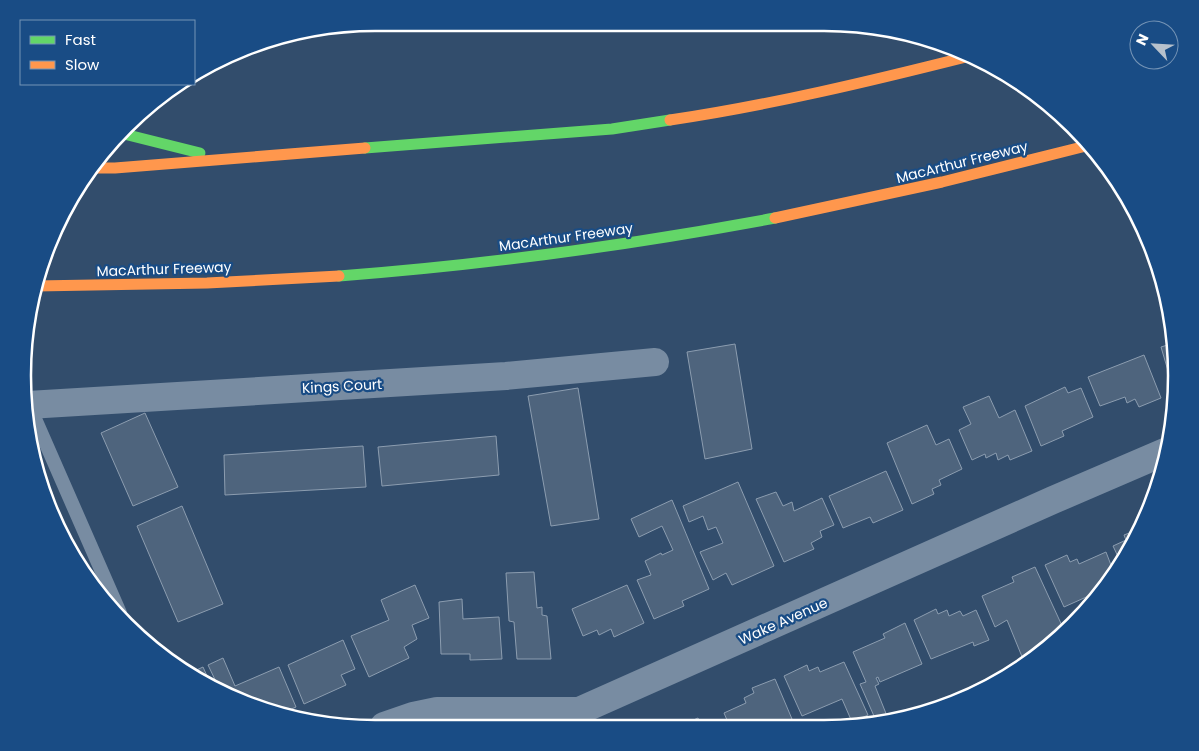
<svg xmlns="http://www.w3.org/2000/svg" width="1199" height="751" font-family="Poppins,sans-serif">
<rect width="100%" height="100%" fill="#324d6c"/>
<!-- building -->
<g fill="#4e647d" stroke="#8c9db0">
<polygon points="1174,343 1175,391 1174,391 1161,347"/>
<polygon points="735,344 752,449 705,459 687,352"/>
<polygon points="1144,355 1161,398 1139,407 1135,399 1127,403 1125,397 1100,406 1088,377"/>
<polygon points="1065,387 1068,393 1081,388 1093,417 1062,431 1064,436 1041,446 1025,406"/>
<polygon points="578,388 599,519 551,526 528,396"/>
<polygon points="989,396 999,418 1015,410 1032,451 1010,460 1008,455 998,460 996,453 986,458 985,454 972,460 959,430 971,424 963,407"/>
<polygon points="145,413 178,487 133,506 101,433"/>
<polygon points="927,425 936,445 949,439 962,469 939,480 941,485 932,489 934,494 912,504 887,443"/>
<polygon points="496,436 499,475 382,486 378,447"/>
<polygon points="363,446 366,487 225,495 224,455"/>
<polygon points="886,471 903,510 873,523 870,517 843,528 829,496"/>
<polygon points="738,482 774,566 732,585 726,573 713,580 700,552 723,543 716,527 708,530 703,516 689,522 683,506"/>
<polygon points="776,492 783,506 792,502 794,511 822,498 834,525 820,531 822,537 811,543 814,549 784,562 756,499"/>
<polygon points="672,500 709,589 682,601 684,606 654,619 637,580 651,575 645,561 661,553 662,555 673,550 662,526 639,537 631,519"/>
<polygon points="182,506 223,604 178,622 137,526"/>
<polygon points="1142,528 1140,532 1121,563 1113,546 1126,540 1124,535"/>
<polygon points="1106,552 1114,573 1103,591 1095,599 1093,594 1064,607 1045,565 1067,555 1070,562 1077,559 1079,564"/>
<polygon points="1035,567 1064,630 1039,655 1025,664 1007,620 995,627 982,596 1014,582 1012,577"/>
<polygon points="534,572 537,608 542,607 542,615 547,616 551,659 517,659 514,622 509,621 506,573"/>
<polygon points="415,585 429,618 412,625 417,639 404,647 409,658 369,677 351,636 389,620 381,600"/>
<polygon points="627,585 644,623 614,637 611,629 599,635 597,630 583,636 572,609"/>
<polygon points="462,599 463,619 499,617 502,659 470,660 470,654 441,654 439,602"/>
<polygon points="936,609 938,614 947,610 949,616 960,611 963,616 976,610 989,640 974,646 973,642 931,659 914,620"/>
<polygon points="905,623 922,664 880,682 878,677 876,678 879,684 875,686 887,716 893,714 895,720 877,723 860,684 866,682 853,652 885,638 883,634"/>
<polygon points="343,640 355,669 341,675 346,685 304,704 288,665"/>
<polygon points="223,658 235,686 279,667 296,707 283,713 241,702 220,690 208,665"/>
<polygon points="844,662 868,715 852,722 842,699 802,716 784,676 807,665 809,671 818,667 820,672"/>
<polygon points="203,667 211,685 190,673"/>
<polygon points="775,679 792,719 773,727 730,727 724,713 746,703 744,698 754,693 752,688"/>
<polygon points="698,718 702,727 677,727"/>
</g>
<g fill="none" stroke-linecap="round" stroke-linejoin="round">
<!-- lane -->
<polyline stroke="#788ca2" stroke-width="14" points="29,405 120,613"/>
<!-- street -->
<g stroke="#788ca2" stroke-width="28">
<polyline points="28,405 506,376 655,362"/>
<polyline points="384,726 413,716 437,711 579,711 1053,500 1167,451"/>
</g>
<!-- fast -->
<g stroke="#63d668" stroke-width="11">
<polyline points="124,134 200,153"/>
<polyline points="365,148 612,129 670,120"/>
<path d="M339 276C485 265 630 245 775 218"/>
</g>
<!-- slow -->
<g stroke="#ff974d" stroke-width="11">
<path d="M670 120C771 105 871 81 970 56"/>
<polyline points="91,168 115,168 365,148"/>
<polyline points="775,218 942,182 1090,145"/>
<polyline points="36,286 207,283 339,276"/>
</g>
</g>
<g text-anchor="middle" stroke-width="4.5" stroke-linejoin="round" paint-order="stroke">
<!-- street labels -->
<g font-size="14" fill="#fff" stroke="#194c85">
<text transform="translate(962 162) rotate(-14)" y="5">MacArthur Freeway</text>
<text transform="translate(566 237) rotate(-8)" y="5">MacArthur Freeway</text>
<text transform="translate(164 269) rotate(-2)" y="5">MacArthur Freeway</text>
<text transform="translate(342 386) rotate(-3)" y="5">Kings Court</text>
<text transform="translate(783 621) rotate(-24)" y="5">Wake Avenue</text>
</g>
</g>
<!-- crop -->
<path d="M0 0H1199V751H0ZM375 31H824A344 344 0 0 1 1168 375V376A344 344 0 0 1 824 720H375A344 344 0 0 1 31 376V375A344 344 0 0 1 375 31Z" fill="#194c85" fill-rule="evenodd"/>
<path fill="none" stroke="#fff" stroke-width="2.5" d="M375 31H824A344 344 0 0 1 1168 375V376A344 344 0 0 1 824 720H375A344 344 0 0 1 31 376V375A344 344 0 0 1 375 31Z"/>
<!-- legend -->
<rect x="20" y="20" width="175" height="65" fill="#194c85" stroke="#7594b6"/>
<rect x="30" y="36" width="25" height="8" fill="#63d668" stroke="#7594b6"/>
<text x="65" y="45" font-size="15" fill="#ffffff">Fast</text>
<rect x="30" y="61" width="25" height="8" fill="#ff974d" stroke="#7594b6"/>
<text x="65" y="70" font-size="15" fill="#ffffff">Slow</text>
<!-- north arrow -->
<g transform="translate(1154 45) rotate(295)"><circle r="24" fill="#194c85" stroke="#7594b6"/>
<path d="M0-4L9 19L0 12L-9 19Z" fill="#b7c1cc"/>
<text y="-8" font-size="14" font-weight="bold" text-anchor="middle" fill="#ffffff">N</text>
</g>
</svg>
